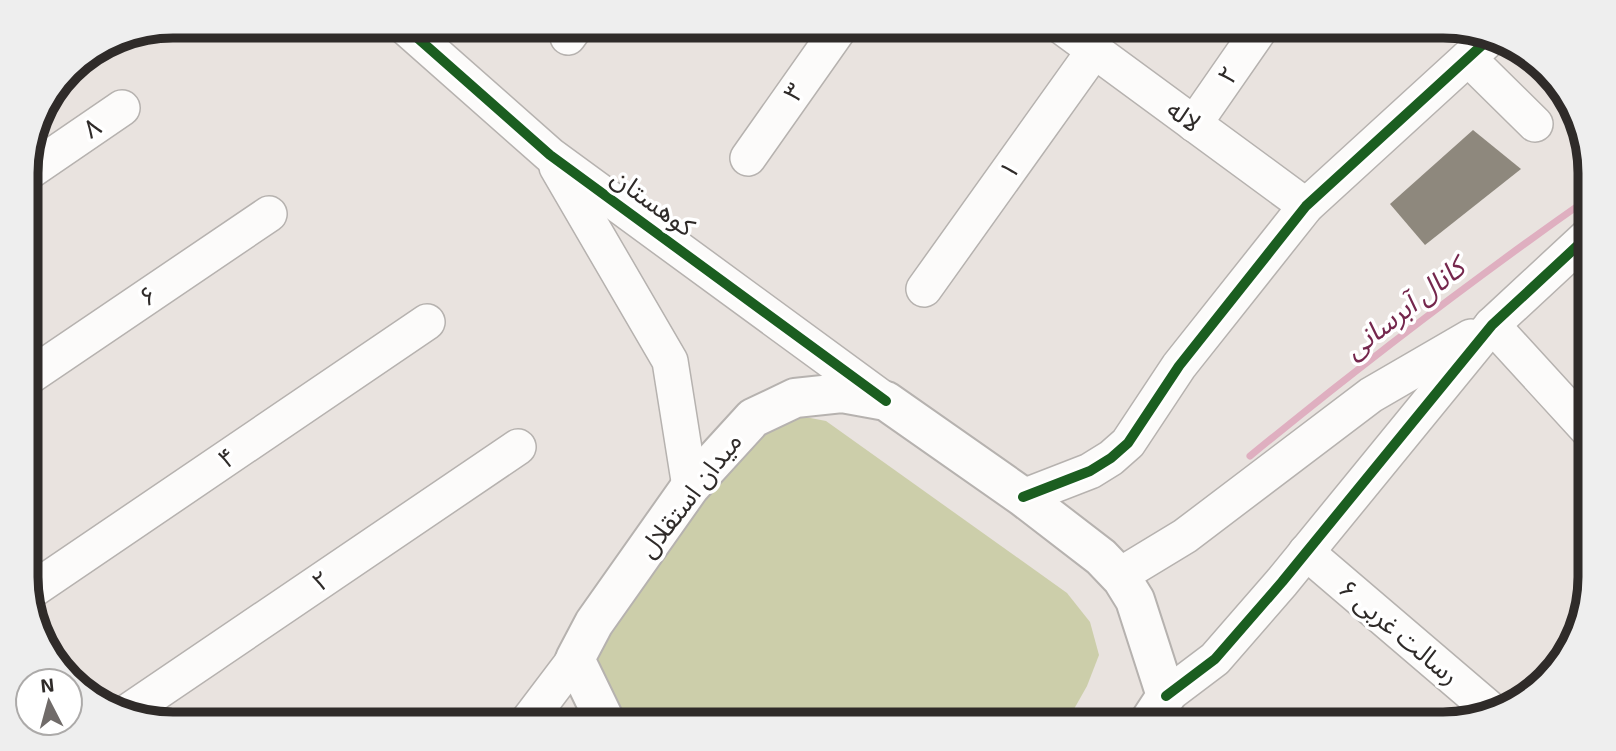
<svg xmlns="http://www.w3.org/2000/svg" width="1616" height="751" font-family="'Exo 2','Noto Sans Arabic',sans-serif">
<rect width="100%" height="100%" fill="#e9e3df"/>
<!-- green -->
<polygon fill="#ccceaa" points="800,416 826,421 1067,593 1090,622 1099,655 1087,686 1065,725 614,725 588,664 724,450"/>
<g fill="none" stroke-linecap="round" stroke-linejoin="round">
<!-- stream -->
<path stroke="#dfafc0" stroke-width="7" d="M1250 456C1360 366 1472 280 1589 198"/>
</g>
<!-- building -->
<polygon fill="#8e887d" points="1473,130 1521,169 1425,245 1390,204"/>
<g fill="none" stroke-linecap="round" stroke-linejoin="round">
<!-- minor casing -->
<g stroke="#b6b2af" stroke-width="38">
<g id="minor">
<polyline points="404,26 550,155 886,401"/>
<polyline points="1061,26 1306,206"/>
<polyline points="568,37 576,26"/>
<polyline points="1468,58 1535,124"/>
<polyline points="1194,124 1262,26"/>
<polyline points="748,158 841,26"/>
<polyline points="557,167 670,361 690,487"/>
<polyline points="27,173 122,108"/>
<polyline points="924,289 1094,51"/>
<polyline points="1492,325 1589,431"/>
<polyline points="27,378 269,214"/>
<polyline points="1023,497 1090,471 1111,458 1128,443 1179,366 1306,206 1492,36"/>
<polyline points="1306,552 1492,711"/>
<polyline points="1119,576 1185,536 1371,395 1471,337"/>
<polyline points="28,593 427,322"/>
<polyline points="1166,696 1215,659 1282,582 1492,325 1589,235"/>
<polyline points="123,715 518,447"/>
<polyline points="525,725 575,659"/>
</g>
</g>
<!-- major casing -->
<g stroke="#b6b2af" stroke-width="42">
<polyline id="major" points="607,725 575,659 594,623 690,487 753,418 795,398 842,393 886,401 1023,497 1101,557 1122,579 1135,600 1166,696 1147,725"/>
</g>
<!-- path -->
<polyline stroke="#c5c4c3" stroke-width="4.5" stroke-dasharray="3.5 5" stroke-linecap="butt" points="1556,104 1564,95"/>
<!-- minor -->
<use href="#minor" stroke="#fcfbfa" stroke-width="35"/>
<!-- major -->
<use href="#major" stroke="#fcfbfa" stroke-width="38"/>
<!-- cycleway casing -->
<g stroke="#fff" stroke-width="15">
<g id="cycleway">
<polyline points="404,26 550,155 886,401"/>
<polyline points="1023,497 1090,471 1111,458 1128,443 1179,366 1306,206 1492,36"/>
<polyline points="1166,696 1215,659 1282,582 1492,325 1589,235"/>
</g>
</g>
<!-- cycleway -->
<use href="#cycleway" stroke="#1b5e20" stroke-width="10"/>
</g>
<g text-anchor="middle" stroke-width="7" stroke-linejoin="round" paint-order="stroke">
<!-- street labels -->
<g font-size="26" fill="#2f2b29" stroke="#fff">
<text transform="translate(1228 75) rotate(-55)" y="9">۲</text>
<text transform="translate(794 92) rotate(-55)" y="9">۳</text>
<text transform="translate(1184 116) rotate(36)" y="9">لاله</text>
<text transform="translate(92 128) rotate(-34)" y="9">۸</text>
<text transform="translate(1009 170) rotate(-54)" y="9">۱</text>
<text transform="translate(653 202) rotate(36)" y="9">کوهستان</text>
<text transform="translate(148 296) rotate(-34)" y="9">۶</text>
<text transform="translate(227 458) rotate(-34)" y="9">۴</text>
<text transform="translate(690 495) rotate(-52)" y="9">میدان استقلال</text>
<text transform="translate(321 581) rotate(-34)" y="9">۲</text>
<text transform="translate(1399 632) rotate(40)" y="9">رسالت غربی ۶</text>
</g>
<!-- water labels -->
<g font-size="28" font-style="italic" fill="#75274d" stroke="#fff">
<text transform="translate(1404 308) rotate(-38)" y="10">کانال آبرسانی</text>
</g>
</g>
<!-- crop -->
<path d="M0 0H1616V751H0ZM173 38H1443A135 135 0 0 1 1578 173V577A135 135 0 0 1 1443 712H173A135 135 0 0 1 38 577V173A135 135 0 0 1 173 38Z" fill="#eee" fill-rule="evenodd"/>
<path fill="none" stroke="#2f2b29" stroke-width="9" d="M173 38H1443A135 135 0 0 1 1578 173V577A135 135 0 0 1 1443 712H173A135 135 0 0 1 38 577V173A135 135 0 0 1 173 38Z"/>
<!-- north arrow -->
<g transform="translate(49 702) rotate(354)"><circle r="33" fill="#ffffff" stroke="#acaaa9" stroke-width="2"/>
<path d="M0-5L12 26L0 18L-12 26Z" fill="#706b69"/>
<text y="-10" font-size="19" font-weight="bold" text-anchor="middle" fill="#2f2b29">N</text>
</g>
</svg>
